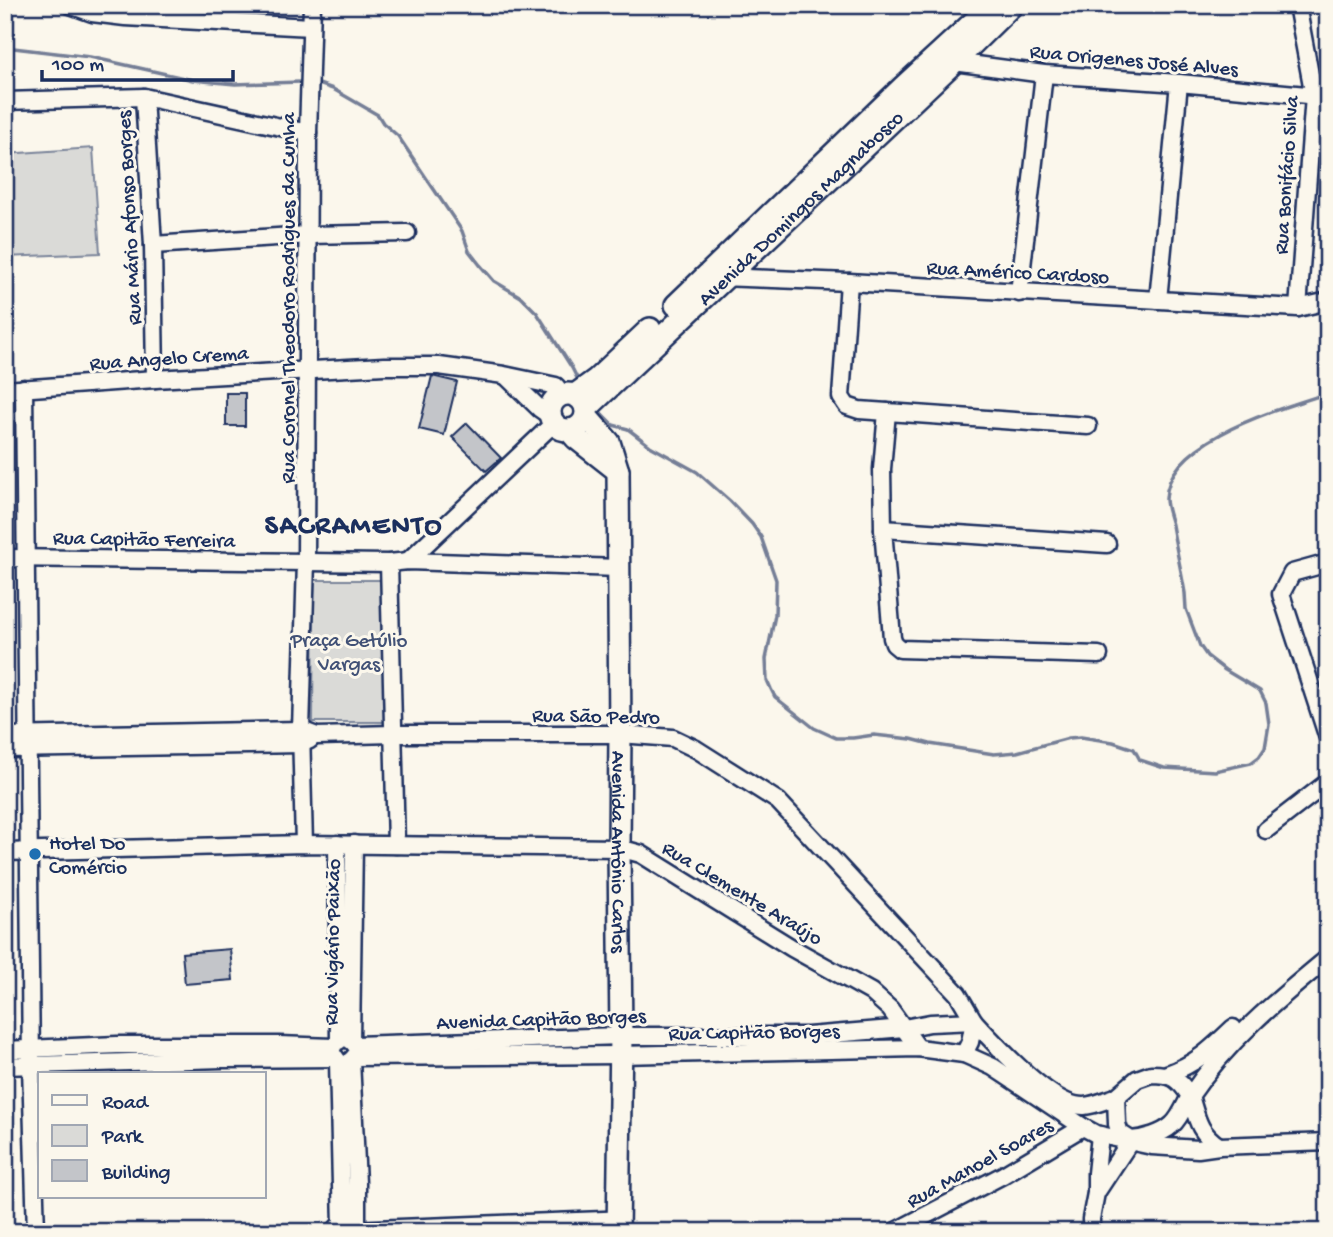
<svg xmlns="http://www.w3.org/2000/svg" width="1333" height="1237" font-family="'Gochi Hand',sans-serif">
<rect width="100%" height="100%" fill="#fbf7ec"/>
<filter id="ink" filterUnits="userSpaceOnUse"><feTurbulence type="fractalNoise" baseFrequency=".0143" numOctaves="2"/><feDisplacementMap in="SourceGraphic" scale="14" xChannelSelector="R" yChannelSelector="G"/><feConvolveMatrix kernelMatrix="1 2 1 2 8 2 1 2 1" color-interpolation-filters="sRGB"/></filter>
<g filter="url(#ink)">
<!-- green -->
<g fill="#dadad7" stroke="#7a849a" stroke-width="2">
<polygon points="93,148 100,253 5,257 5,154"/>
<polygon points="314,580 385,580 385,722 313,722"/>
</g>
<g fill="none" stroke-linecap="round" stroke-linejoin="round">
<!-- stream -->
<g stroke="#747e96" stroke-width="3.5">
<polyline points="5,47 90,57 193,80 235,84 301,82"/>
<polyline points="316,83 333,89 378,115 383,123 398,136 462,231 469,251 480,265 494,281 521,297 537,313 572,368 579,382"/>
<path d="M598 410 613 425 628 429 650 446 697 472 730 501 752 524 761 537 776 580 775 615 766 659 767 680 771 689 775 697 814 728 836 738H853L874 735 911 739 930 744 994 754 1017 752 1069 738 1081 737 1113 742 1134 749 1140 760 1164 768 1215 771 1251 763 1259 757 1265 748 1269 724 1266 703 1260 691 1225 670 1207 656 1200 646 1186 609 1185 593C1181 570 1176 548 1172 525 1170 517 1166 507 1166 499 1167 439 1283 408 1328 393"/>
</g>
</g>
<!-- building -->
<g fill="#c3c5c9" stroke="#1b2f5e" stroke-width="2">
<polygon points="432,376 457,382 444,435 419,429"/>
<rect x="226" y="393" width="19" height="33"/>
<polygon points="467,423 501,458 486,471 452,437"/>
<polygon points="230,949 233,980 185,984 182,953"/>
</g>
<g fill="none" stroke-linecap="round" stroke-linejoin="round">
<!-- minor casing -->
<g stroke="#1b2f5e" stroke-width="21">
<g id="minor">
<polyline points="70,5 92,13 125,17 311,27"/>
<polyline points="1297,5 1314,96 1298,308"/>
<polyline points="948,59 954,62 1044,74 1179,83 1328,97"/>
<polyline points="144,97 153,245 155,379"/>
<polyline points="5,101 144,97 308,133"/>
<polyline points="153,245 308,235 407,233"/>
<polyline points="719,277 849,282 1298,308 1328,301"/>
<polyline points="849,282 841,397 847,406 859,410 1088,426"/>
<polyline points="1019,293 1044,74"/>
<polyline points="1158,300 1179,83"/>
<polyline points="506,376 540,409 550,416"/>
<polyline points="24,388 31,1066 36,1232"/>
<polyline points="5,390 155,379 384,366 439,366 504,375 556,386 562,394"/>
<polyline points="887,412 882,469 883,529 892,638 894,644 900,649 1099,655"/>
<polyline points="883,529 1107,544"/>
<polyline points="5,558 389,563 408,561 619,568"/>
<polyline points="408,561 554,423"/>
<polyline points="389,563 396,845"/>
<polyline points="1328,563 1292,573 1281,594 1328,738"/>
<polyline points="5,736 301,730 317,736 393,734 620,734 673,738 696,749 778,801 958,994 974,1021 970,1042 964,1054"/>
<polyline points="5,749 301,744 310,740"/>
<polyline points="1266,830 1328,782"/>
<polyline points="304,844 301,730 306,561 308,133 312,5"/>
<polyline points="337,844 339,1041"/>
<polyline points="5,852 304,844 619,848 641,854 792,948 871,992 890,1009 918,1048"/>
<polyline points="351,1041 354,844"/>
<path d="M355 1045 621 1036H808L904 1028 930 1023 974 1021C995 1044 1052 1107 1084 1106 1095 1105 1106 1100 1116 1097"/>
<polyline points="5,1050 117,1045 279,1045 333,1047"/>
<polyline points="354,1057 620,1055 918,1048 964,1054 993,1067 1083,1127 1096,1134 1152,1146 1198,1149 1219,1146 1328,1142"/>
<polyline points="351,1060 357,1183 357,1228"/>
<polyline points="338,1061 342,1227"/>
<polyline points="5,1066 222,1059 336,1058"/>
<path d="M1151 1074C1172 1074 1178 1078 1190 1096 1185 1105 1180 1118 1172 1125 1162 1134 1144 1139 1131 1140L1120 1133 1117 1124 1116 1097 1137 1079Z"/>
<path d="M1167 1074C1196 1064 1211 1049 1233 1028"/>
<path d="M1219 1146C1198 1132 1197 1118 1190 1096 1227 1041 1277 1000 1328 958"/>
<polyline points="1096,1193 1131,1140"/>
<polyline points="894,1232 1003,1175 1083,1127"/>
<polyline points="1091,1232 1091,1219 1096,1193 1096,1173 1100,1135"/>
</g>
</g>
<!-- major casing -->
<g stroke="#1b2f5e" stroke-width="26">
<g id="major">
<polyline points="676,305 903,87 990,7"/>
<circle cx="568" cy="412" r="18"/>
<polyline points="575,395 597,379 650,329"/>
<path id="s1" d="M586 409 954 62 1012 5"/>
<path id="s2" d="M586 416 609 442 618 471 620 734 619 848 621 1036 618 1232"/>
<polyline points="569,430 576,438 618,471"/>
<path d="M337 1232C343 1223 353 1223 360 1232"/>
<polyline points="361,1232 617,1222"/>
</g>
</g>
<!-- minor -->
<use href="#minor" stroke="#fbf7ec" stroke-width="16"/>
<!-- major -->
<use href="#major" stroke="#fbf7ec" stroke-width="21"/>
</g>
</g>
<!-- markers -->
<circle fill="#1f6fb2" stroke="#fbf7ec" stroke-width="2.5" cx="35" cy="854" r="7"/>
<g text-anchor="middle" stroke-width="6" stroke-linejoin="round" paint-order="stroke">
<!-- street labels -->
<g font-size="21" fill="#1b2f5e" stroke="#fbf7ec">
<text transform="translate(1134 59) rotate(5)" y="7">Rua Origenes José Alves</text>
<text transform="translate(1285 175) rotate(-86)" y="7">Rua Bonifácio Silva</text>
<text dy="7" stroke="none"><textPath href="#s1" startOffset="294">Avenida Domingos Magnabosco</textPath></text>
<text transform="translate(128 218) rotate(-93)" y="7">Rua Mário Afonso Borges</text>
<text transform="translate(1018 271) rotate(3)" y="7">Rua Américo Cardoso</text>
<text transform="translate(287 298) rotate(-90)" y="7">Rua Coronel Theodoro Rodrigues da Cunha</text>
<text transform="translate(169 357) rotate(-4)" y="7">Rua Angelo Crema</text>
<text transform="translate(144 538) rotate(1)" y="7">Rua Capitão Ferreira</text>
<text transform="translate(596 715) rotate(1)" y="7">Rua São Pedro</text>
<text dy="7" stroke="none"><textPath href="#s2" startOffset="446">Avenida Antônio Carlos</textPath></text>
<text transform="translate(743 892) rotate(31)" y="7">Rua Clemente Araújo</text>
<text transform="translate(331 942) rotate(-89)" y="7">Rua Vigário Paixão</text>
<text transform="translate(541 1018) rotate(-2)" y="7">Avenida Capitão Borges</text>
<text transform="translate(754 1031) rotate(-1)" y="7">Rua Capitão Borges</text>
<text transform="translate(979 1162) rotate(-29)" y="7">Rua Manoel Soares</text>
</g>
<!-- park labels -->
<g font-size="21" fill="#415176" stroke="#fbf7ec">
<text x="349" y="646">Praça Getúlio<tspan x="349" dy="24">Vargas</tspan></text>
</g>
<!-- poi labels -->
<g font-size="21" fill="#1b2f5e" stroke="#fbf7ec" text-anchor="start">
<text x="49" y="849">Hotel Do<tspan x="49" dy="24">Comércio</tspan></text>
</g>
<!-- district labels -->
<g font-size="28" font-weight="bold" letter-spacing="2" fill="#1b2f5e" stroke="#fbf7ec">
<text x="354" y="533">SACRAMENTO</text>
</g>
</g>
<!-- margin -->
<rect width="1333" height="1237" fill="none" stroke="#fbf7ec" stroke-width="28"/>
<rect x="14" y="14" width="1305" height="1209" fill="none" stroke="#1b2f5e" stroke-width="2.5" filter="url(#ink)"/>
<!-- legend -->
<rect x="38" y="1072" width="228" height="126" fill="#fbf7ec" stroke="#a1a7b3" stroke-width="2"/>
<rect x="52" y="1095" width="35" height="10" fill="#fbf7ec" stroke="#a1a7b3" stroke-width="2"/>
<text x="102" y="1108" font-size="21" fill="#1b2f5e">Road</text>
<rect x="52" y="1125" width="35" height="21" fill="#dadad7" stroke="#a1a7b3" stroke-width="2"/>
<text x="102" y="1142" font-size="21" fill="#1b2f5e">Park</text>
<rect x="52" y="1160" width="35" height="21" fill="#c3c5c9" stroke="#a1a7b3" stroke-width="2"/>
<text x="102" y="1178" font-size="21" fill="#1b2f5e">Building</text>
<!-- scale -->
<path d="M42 70v10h191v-10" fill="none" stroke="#1b2f5e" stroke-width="3.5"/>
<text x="52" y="70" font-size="21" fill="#1b2f5e" stroke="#fbf7ec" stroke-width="5" paint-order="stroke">100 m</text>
</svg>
